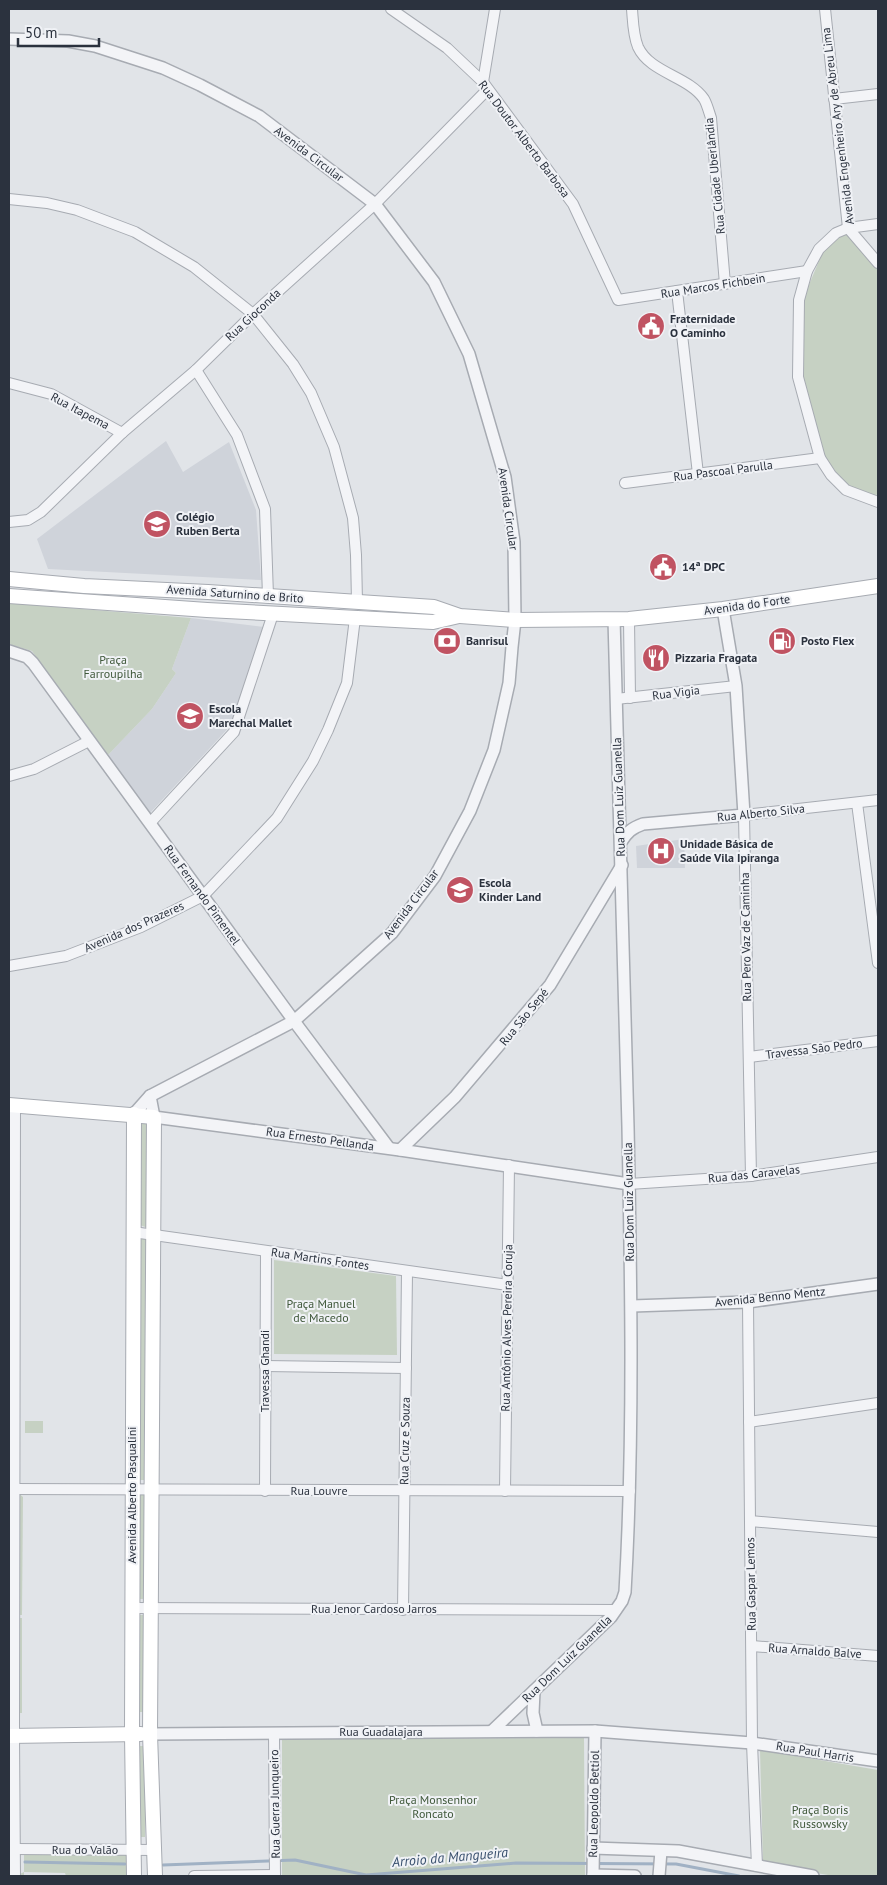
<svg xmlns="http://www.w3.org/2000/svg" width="887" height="1885" font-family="'PT Sans',sans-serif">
<rect width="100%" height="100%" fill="#e1e4e8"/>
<!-- built -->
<g fill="#cfd3da">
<polygon points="166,441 183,472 229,442 256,510 261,580 48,569 37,539"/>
<polygon points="191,618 264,627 233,723 150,813 108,755 152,709 176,673 172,669"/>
<polygon points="684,839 685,868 637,868 636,846"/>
</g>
<!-- green -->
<g fill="#c6d1c3">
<polygon points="848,231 878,265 878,491 876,497 847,487 825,457 802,375 803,299 824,249"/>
<polygon points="9,603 191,618 172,669 176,673 152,709 108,755 32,651 9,644"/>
<polygon points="136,1117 151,1120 148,1228 137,1224"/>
<polygon points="136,1237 149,1237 146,1480 135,1480"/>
<polygon points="274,1260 396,1276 397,1355 274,1354"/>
<rect x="25" y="1421" width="18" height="12"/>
<polygon points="17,1492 23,1497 22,1615 18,1615"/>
<polygon points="148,1493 146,1599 136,1599 136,1494"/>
<polygon points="135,1615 147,1615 146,1712 134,1712"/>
<rect x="17" y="1618" width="5" height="95"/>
<polygon points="584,1738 585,1876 282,1876 282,1739"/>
<polygon points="136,1746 145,1746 145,1837 137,1837"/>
<polygon points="760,1750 878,1770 878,1876 834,1876 763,1864"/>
<polygon points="24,1845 128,1846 128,1876 66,1876 65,1873 24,1872 24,1876 20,1876 20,1874 24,1872"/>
</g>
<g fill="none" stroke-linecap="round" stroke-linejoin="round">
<!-- stream -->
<g stroke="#a0b1c4" stroke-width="3">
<polyline points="25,1862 125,1864"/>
<polyline points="163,1865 295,1860 366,1875 516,1863 676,1864 739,1876"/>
</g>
<!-- minor casing -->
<g stroke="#a7abb2" stroke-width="12">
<g id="minor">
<polyline points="391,9 447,48 483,82 573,204 618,300 807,271"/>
<path d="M632 9C633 21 633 35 638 47 650 73 688 76 704 99 707 104 709 112 711 118L725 284"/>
<polyline points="825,9 848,228 878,263"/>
<polyline points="483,82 495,9"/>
<polyline points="834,99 878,94"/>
<polyline points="9,199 47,203 77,210 135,232 194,267 253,314 293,364 311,393 334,447 353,518 356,555 357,602"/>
<polyline points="677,291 698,474"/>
<polyline points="196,370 237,435 265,509 268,596"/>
<polyline points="9,383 51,394 122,433"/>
<polyline points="625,483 820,458"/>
<polyline points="878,502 846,490 831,475 820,458 798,377 799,300 807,271 819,249 836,233 848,228 878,224"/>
<polyline points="9,522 28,520 41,512 122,433 196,370 253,314 375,204 487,90"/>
<polyline points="629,619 630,698"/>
<polyline points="616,699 736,686"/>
<polyline points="9,776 34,769 89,741"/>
<polyline points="857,803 878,963"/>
<polyline points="150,823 234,732 273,614"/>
<polyline points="9,966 66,956 141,927 203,896 277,818 313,761 328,730 347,683 355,618"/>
<polyline points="749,1057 878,1041"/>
<polyline points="751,1176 744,815 878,800"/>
<polyline points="629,1184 751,1176 878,1157"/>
<polyline points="133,1232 508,1285"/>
<polyline points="748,1302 752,1743 757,1866"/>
<polyline points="265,1366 406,1368"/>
<polyline points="749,1422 878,1403"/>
<polyline points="10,1489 630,1491"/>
<polyline points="265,1491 266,1252"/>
<polyline points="505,1491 509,1165"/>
<polyline points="750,1521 878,1532"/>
<polyline points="132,1608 616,1610"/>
<polyline points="403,1610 407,1272"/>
<polyline points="752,1646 878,1656"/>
<polyline points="274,1733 275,1876"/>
<polyline points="16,1849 154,1850"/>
<polyline points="15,1876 14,1736 15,1105"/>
<polyline points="194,1876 275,1875"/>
</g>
</g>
<!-- tertiary casing -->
<g stroke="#a7abb2" stroke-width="14">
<g id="tertiary">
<polyline points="9,39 68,41 95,46 163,68 200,85 259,116 375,204 434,282 469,354 505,477 514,542 515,620 512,647 509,683 494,750 470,811 435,876 392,933 294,1021 150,1096 134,1114"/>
<polyline points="9,651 27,657 33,663 294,1021 389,1148"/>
<path d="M621 842C627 832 632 828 643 824L744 815 736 686 723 609"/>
<polyline points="150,1096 154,1117 400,1150 629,1184"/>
<polyline points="400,1150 455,1097 550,985 622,865"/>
<polyline points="632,1306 748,1302 878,1284"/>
<polyline points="534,1691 533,1713 537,1731"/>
<path d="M492 1731 611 1617 622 1601 625 1592C634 1437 631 1282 628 1127 624 958 618 789 614 619"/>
<polyline points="150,1734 595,1731 752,1743 878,1761"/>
<polyline points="593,1848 678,1851 813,1876"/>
<polyline points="593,1875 635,1876"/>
<polyline points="593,1876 595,1731"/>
<polyline points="659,1876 661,1851"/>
</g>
</g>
<!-- secondary casing -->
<g stroke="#a7abb2" stroke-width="16">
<g id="secondary">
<polyline points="9,579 84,586 208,592 434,607 460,616 515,620 629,619 723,609 878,586"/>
<polyline points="9,596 207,610 433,622 459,616"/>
<polyline points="9,1105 154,1117 150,1734 155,1876"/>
<polyline points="134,1114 132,1734 134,1876"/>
<polyline points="9,1736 141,1734"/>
</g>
</g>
<!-- minor -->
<use href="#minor" stroke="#f3f4f7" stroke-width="10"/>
<!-- tertiary -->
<use href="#tertiary" stroke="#f3f4f7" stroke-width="11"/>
<!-- secondary -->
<use href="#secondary" stroke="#fff" stroke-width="14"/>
</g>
<!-- icons -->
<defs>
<g id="civic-disc" transform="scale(1.4375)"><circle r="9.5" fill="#c05362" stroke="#f0f2f6"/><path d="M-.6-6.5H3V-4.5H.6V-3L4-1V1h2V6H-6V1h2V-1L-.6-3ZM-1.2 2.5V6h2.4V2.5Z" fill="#fff"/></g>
<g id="school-disc" transform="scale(1.4375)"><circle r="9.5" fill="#c05362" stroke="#f0f2f6"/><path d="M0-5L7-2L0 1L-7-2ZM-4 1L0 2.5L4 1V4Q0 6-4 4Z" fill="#fff"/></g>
<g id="bank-disc" transform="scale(1.4375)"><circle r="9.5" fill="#c05362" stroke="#f0f2f6"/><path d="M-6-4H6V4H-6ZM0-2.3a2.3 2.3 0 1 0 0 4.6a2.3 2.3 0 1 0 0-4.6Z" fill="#fff"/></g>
<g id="fuel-disc" transform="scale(1.4375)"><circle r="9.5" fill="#c05362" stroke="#f0f2f6"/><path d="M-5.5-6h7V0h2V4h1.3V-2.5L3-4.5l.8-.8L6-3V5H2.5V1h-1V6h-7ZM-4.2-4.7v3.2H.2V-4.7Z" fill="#fff"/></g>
<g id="restaurant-disc" transform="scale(1.4375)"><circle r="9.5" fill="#c05362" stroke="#f0f2f6"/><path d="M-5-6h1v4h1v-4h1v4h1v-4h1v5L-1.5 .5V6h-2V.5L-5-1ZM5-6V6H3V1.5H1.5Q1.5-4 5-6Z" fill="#fff"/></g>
<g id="hospital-disc" transform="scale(1.4375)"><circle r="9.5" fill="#c05362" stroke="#f0f2f6"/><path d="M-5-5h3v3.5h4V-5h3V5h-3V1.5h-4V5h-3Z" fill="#fff"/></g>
</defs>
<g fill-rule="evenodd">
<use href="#civic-disc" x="651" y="326"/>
<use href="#school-disc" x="157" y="524"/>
<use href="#civic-disc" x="663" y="567"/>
<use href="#bank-disc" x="447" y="641"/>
<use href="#fuel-disc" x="782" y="641"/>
<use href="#restaurant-disc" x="656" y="658"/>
<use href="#school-disc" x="190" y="716"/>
<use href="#hospital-disc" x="661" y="851"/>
<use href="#school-disc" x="460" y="890"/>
</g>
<g text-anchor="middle" stroke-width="4" stroke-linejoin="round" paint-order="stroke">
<!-- street labels -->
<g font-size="12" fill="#2b323e" stroke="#f0f2f6">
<text transform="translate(838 126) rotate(-97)" y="4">Avenida Engenheiro Ary de Abreu Lima</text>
<text transform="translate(524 139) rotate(53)" y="4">Rua Doutor Alberto Barbosa</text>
<text transform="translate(309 154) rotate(37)" y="4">Avenida Circular</text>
<text transform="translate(715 176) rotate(-96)" y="4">Rua Cidade Uberlândia</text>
<text transform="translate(713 286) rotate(-9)" y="4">Rua Marcos Fichbein</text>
<text transform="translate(253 315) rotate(-43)" y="4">Rua Gioconda</text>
<text transform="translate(80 411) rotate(28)" y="4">Rua Itapema</text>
<text transform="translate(723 471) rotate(-7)" y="4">Rua Pascoal Parulla</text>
<text transform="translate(508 509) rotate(82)" y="4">Avenida Circular</text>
<text transform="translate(235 594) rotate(4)" y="4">Avenida Saturnino de Brito</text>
<text transform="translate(747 605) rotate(-8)" y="4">Avenida do Forte</text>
<text transform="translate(676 693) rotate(-7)" y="4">Rua Vigia</text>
<text transform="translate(619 797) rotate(-92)" y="4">Rua Dom Luiz Guanella</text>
<text transform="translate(761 813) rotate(-6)" y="4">Rua Alberto Silva</text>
<text transform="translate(202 895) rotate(54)" y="4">Rua Fernando Pimentel</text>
<text transform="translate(411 904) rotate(-53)" y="4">Avenida Circular</text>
<text transform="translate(134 927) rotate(-24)" y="4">Avenida dos Prazeres</text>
<text transform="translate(746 937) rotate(-91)" y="4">Rua Pero Vaz de Caminha</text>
<text transform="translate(524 1017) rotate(-51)" y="4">Rua São Sepé</text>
<text transform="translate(814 1049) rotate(-7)" y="4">Travessa São Pedro</text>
<text transform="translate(320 1139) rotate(8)" y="4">Rua Ernesto Pellanda</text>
<text transform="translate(754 1174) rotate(-6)" y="4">Rua das Caravelas</text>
<text transform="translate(629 1202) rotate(-91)" y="4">Rua Dom Luiz Guanella</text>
<text transform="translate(320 1259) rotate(8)" y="4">Rua Martins Fontes</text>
<text transform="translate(770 1297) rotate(-6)" y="4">Avenida Benno Mentz</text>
<text transform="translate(507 1328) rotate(-89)" y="4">Rua Antônio Alves Pereira Coruja</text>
<text transform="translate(265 1371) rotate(-90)" y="4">Travessa Ghandi</text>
<text transform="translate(405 1441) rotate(-89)" y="4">Rua Cruz e Souza</text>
<text x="319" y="1495">Rua Louvre</text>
<text transform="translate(132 1495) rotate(-90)" y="4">Avenida Alberto Pasqualini</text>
<text transform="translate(751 1584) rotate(-91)" y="4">Rua Gaspar Lemos</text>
<text x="374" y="1613">Rua Jenor Cardoso Jarros</text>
<text transform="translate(815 1651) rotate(4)" y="4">Rua Arnaldo Balve</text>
<text transform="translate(567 1659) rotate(-44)" y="4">Rua Dom Luiz Guanella</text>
<text x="381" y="1736">Rua Guadalajara</text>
<text transform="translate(815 1752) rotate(9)" y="4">Rua Paul Harris</text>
<text transform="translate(275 1804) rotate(-91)" y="4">Rua Guerra Junqueiro</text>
<text transform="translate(594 1804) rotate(-89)" y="4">Rua Leopoldo Bettiol</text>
<text x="85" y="1854">Rua do Valão</text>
</g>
<!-- poi labels -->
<g font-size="12" font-weight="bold" fill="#2b323e" stroke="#f0f2f6" text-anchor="start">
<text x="670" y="323">Fraternidade<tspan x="670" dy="14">O Caminho</tspan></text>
<text x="176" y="521">Colégio<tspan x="176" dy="14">Ruben Berta</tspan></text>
<text x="682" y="571">14ª DPC</text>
<text x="466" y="645">Banrisul</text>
<text x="801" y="645">Posto Flex</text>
<text x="675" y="662">Pizzaria Fragata</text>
<text x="209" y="713">Escola<tspan x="209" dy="14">Marechal Mallet</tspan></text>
<text x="680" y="848">Unidade Básica de<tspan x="680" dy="14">Saúde Vila Ipiranga</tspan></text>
<text x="479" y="887">Escola<tspan x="479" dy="14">Kinder Land</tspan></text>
</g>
<!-- park labels -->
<g font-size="12" fill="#3f583a" stroke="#f0f2f6">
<text x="113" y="664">Praça<tspan x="113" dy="14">Farroupilha</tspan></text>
<text x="321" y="1308">Praça Manuel<tspan x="321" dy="14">de Macedo</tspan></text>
<text x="433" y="1804">Praça Monsenhor<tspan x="433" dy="14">Roncato</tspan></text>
<text x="820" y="1814">Praça Boris<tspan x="820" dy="14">Russowsky</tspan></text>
</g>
<!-- water labels -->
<g font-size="14" font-style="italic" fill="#39506e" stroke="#f0f2f6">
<text transform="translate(450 1857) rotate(-5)" y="5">Arroio da Mangueira</text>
</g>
</g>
<!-- border -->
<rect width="887" height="1885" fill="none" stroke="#2b323e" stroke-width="20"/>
<!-- scale -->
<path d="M18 38v8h81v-8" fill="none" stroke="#2b323e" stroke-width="2.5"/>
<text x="25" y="38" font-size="15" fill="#2b323e" stroke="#f0f2f6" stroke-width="4" paint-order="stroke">50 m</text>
</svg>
